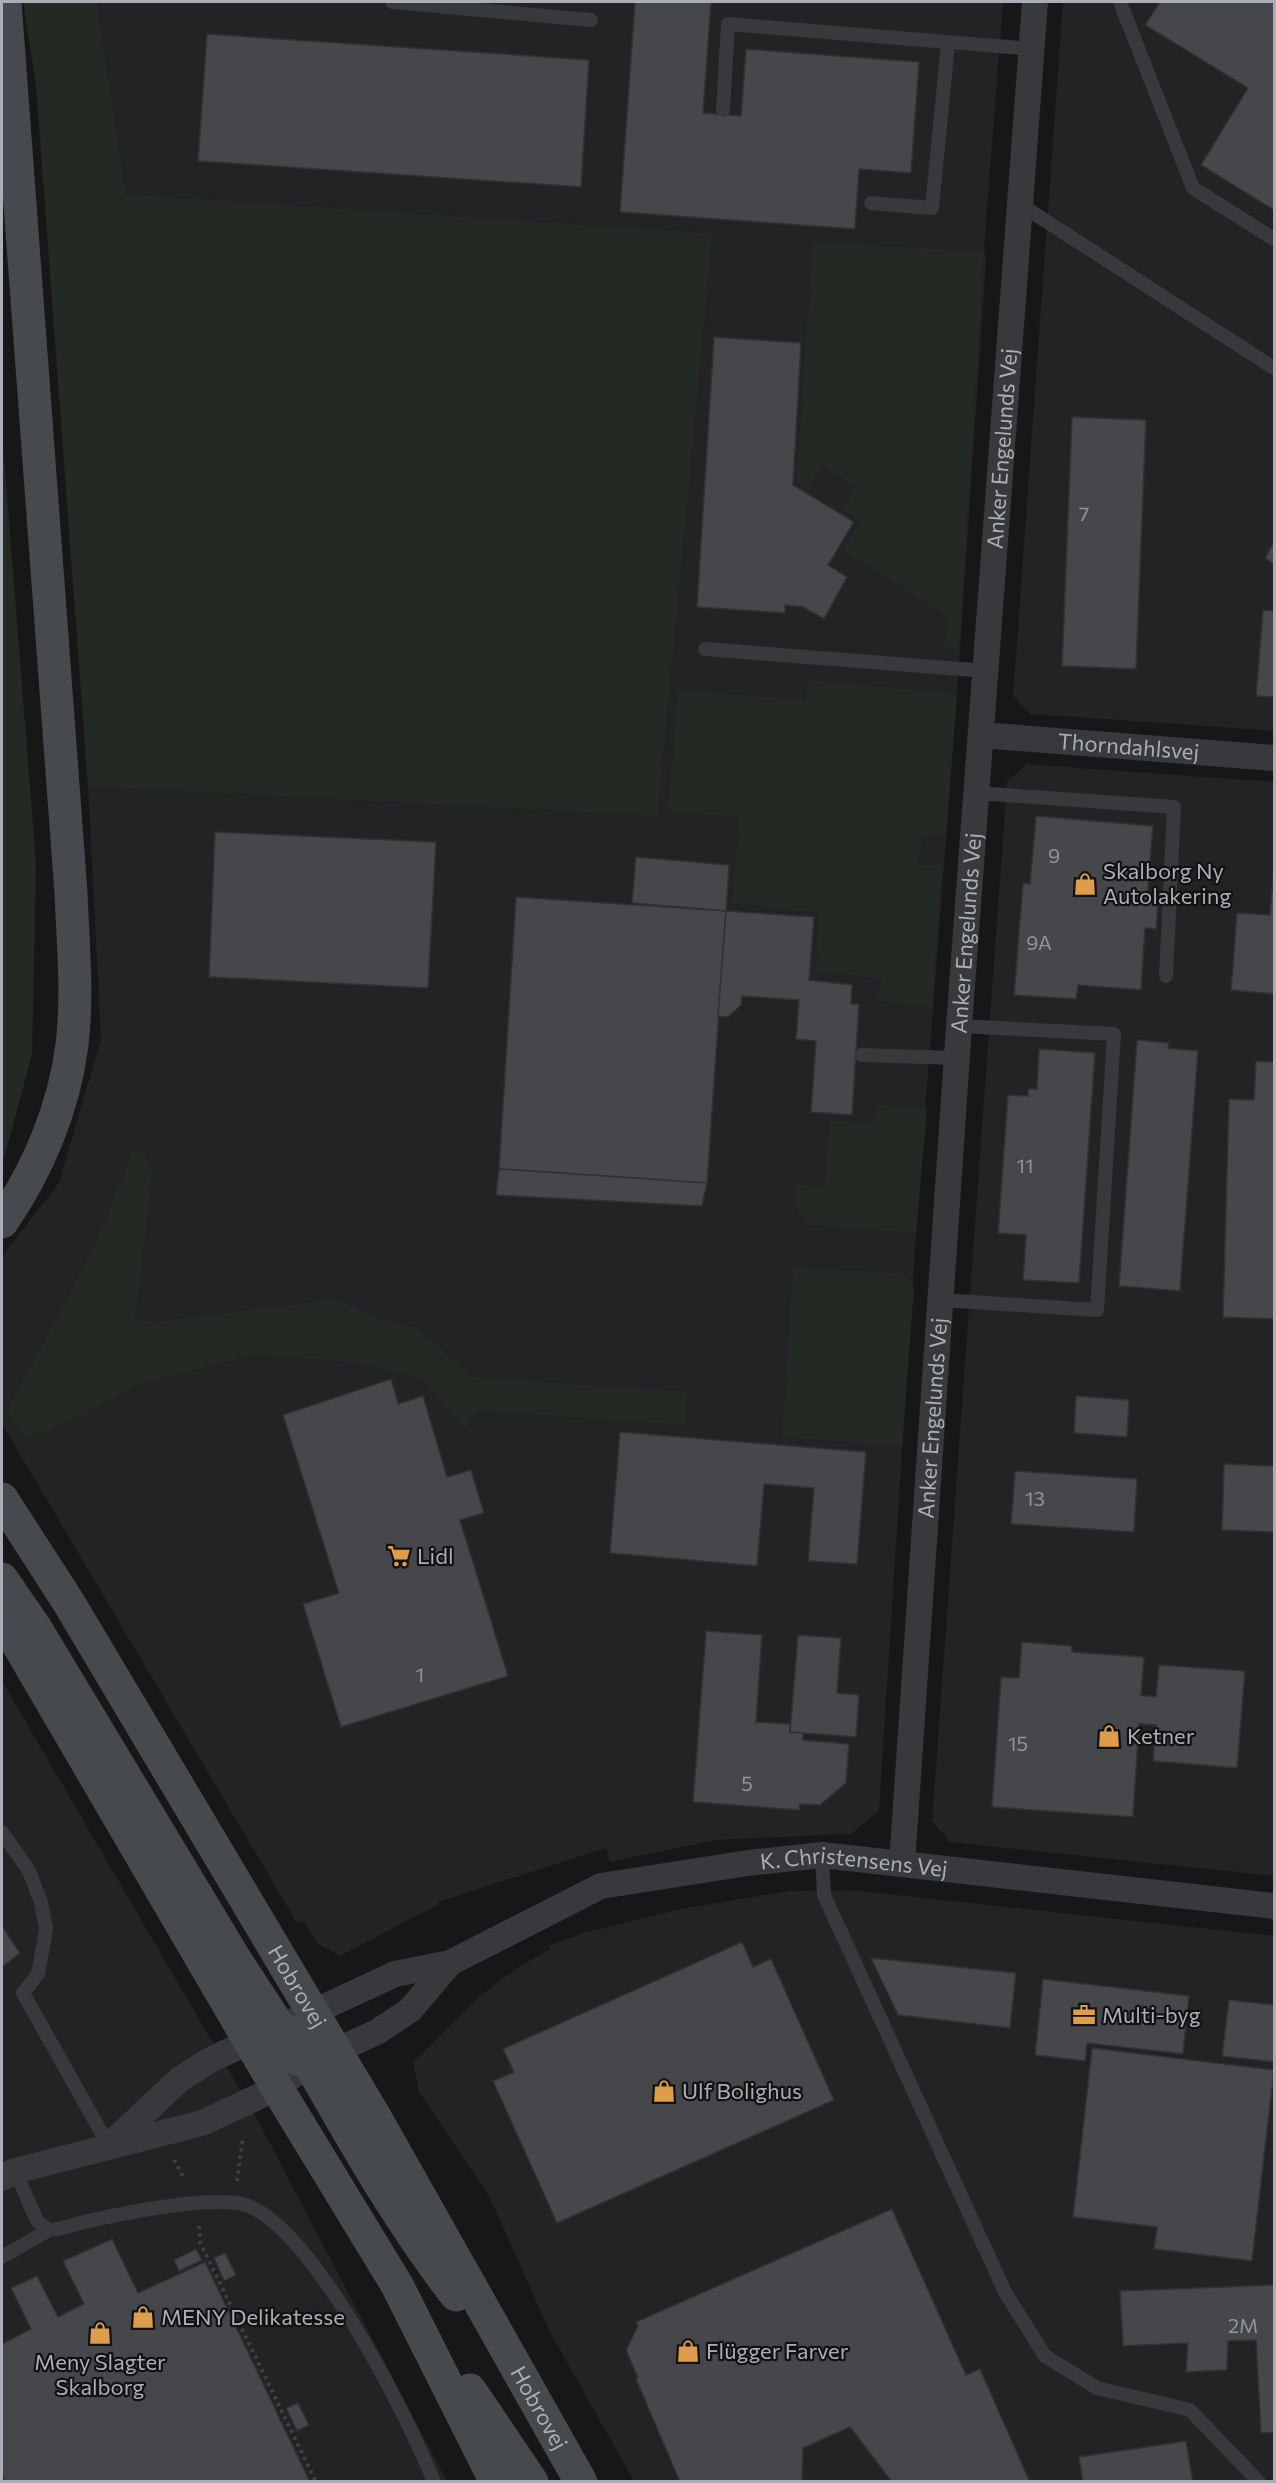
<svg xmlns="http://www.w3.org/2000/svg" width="1276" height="2483" font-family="Commissioner,sans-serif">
<rect width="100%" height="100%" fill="#171718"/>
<!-- built -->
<g fill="#232325">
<polygon points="97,2 1003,2 984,248 986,260 957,694 916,1233 879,1811 851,1834 715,1840 610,1862 606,1848 438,1902 439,1904 340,1956 317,1943 304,1921 297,1923 2,1424 2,1256 59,1183 101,1039 88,786 658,816 713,233 126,194"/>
<polygon points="1063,2 1274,2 1274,731 1030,714 1013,696"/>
<polygon points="1027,764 1274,782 1274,1876 950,1842 932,1821 1007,781"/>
<polygon points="2,1681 255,2115 447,2481 2,2481"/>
<polygon points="851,1890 1274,1936 1274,2481 634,2481 550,2332 489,2196 419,2092 413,2062 481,1995 517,1968 550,1949 549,1946 586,1932 681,1909 789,1891"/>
</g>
<!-- green -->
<g fill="#232a24">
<polygon points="23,2 97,2 126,194 713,233 658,816 88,786 36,85"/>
<polygon points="813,242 984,252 959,649 944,648 946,615 843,550 860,521 843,510 855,487 822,465 807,489 796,481"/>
<polygon points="2,432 36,864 32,1054 2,1166"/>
<polygon points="809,680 957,694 946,835 922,835 919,864 942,866 932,1006 879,1001 881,979 816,971 817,913 732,903 739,817 668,812 678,690 805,700"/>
<polygon points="877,1105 927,1109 916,1233 809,1225 795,1207 796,1185 824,1186 830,1120 875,1124"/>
<polygon points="133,1151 142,1153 153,1168 135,1320 156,1322 336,1299 396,1325 413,1327 457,1362 471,1377 688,1392 685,1425 477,1410 465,1428 422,1379 359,1363 255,1354 136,1385 81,1416 26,1438 7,1411 95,1246"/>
<polygon points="793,1268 901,1273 914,1287 902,1446 782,1437"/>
</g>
<!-- building -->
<g fill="#46474b" stroke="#313134" stroke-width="1.5">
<polygon points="635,2 711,2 703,113 741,116 746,49 919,62 911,173 859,169 855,229 620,212"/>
<polygon points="1160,2 1274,2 1274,210 1201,165 1248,88 1145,25"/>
<polygon points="207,34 589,60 581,187 198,161"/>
<polygon points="714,337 801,343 793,485 854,522 828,565 847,577 824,619 803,607 785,605 785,613 697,607"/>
<polygon points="1072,417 1146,420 1136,669 1062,666"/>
<polygon points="1274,542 1274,564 1265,558"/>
<polygon points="1263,610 1274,611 1274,697 1256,696"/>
<polygon points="1036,816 1153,826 1147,902 1158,902 1156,929 1145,928 1141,990 1078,985 1076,999 1014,995 1023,883 1030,884"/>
<polygon points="215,832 436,842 428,988 209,977"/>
<polygon points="636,857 729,865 726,911 632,903"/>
<polygon points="1274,864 1274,994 1231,990 1237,913 1270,915"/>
<polygon points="516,897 726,911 707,1183 499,1169"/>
<polygon points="726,911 814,917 809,980 852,985 851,1004 859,1004 852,1115 811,1112 816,1041 796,1039 799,1000 742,996 741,1005 728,1017 718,1016"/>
<polygon points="1137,1040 1169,1043 1168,1048 1198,1051 1180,1291 1119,1286"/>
<polygon points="1039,1049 1095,1053 1079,1283 1023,1280 1026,1235 998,1233 1008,1095 1028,1096 1028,1089 1037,1089"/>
<polygon points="1256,1061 1274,1062 1274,1319 1223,1317 1229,1099 1254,1100"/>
<polygon points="499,1169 707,1183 702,1206 496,1195"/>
<polygon points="391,1379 398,1404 423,1396 447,1477 471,1470 484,1513 460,1520 508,1676 341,1727 303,1604 339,1593 283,1415"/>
<polygon points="1076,1396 1129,1400 1127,1437 1074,1433"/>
<polygon points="620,1432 866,1452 857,1564 808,1561 814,1488 764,1484 757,1566 610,1553"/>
<polygon points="1224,1464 1274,1466 1274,1532 1222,1530"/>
<polygon points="1015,1471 1137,1479 1134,1532 1011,1524"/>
<polygon points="706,1631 762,1635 756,1722 790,1724 790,1732 803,1733 803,1740 849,1744 846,1783 820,1805 800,1804 799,1810 693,1802"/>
<polygon points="798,1635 841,1638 837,1693 859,1695 856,1737 790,1732"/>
<polygon points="1022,1642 1072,1646 1072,1652 1144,1657 1141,1695 1156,1697 1159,1665 1245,1671 1237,1768 1153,1761 1156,1725 1139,1724 1133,1817 992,1807 1001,1677 1019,1678"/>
<polygon points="2,1926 20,1953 2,1967"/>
<polygon points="742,1942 753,1967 771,1959 834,2100 557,2223 493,2081 514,2072 503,2049"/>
<polygon points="871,1958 1016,1973 1010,2028 898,2015"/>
<polygon points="1043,1979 1189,1996 1183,2054 1087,2043 1085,2061 1035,2055"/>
<polygon points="1229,2000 1274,2005 1274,2062 1222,2056"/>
<polygon points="1092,2048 1274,2070 1252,2261 1154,2249 1157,2227 1073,2217"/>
<polygon points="892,2209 966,2375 980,2369 1030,2482 892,2482 850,2427 803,2448 802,2482 680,2482 636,2379 638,2378 626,2350 638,2326 636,2322"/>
<polygon points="112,2239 138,2293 205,2262 310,2482 5,2482 2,2473 2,2344 31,2329 11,2288 37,2276 58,2317 84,2304 63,2261"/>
<polygon points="196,2249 202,2260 179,2271 174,2260"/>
<polygon points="225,2253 236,2275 224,2281 214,2258"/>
<polygon points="1274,2285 1274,2432 1261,2433 1256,2340 1228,2341 1227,2370 1186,2372 1188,2343 1123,2346 1120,2291"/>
<polygon points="298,2403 309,2425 297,2431 286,2408"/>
<polygon points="1186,2441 1193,2482 1083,2482 1079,2457"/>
</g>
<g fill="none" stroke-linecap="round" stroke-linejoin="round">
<!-- path -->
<g stroke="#3e4044" stroke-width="4" stroke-dasharray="3 4.5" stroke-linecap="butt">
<polyline points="174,2160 185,2180"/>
<polyline points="237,2181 243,2137"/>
<polyline points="199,2226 200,2242 316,2482"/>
</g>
<!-- lane -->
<g stroke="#38393d" stroke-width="14">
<polyline points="392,2 415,4 416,2"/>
<polyline points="1120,2 1193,188 1274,239"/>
<polyline points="415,4 591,20"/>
<polyline points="723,110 728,24 1032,49"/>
<polyline points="871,203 932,208 948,43"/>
<polyline points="1021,205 1274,368"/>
<polyline points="705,649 986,671"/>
<polyline points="977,793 1174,807 1166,976"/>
<polyline points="861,1055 957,1058"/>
<polyline points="940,1300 1097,1310 1114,1034 959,1026"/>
<polyline points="2,1832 29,1871 41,1902 46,1929 38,1974 23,1993 109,2146"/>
<polyline points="822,1855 824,1895 1005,2292 1045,2356 1097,2388 1190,2410 1259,2482"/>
<path d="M15 2171 37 2221 49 2230C61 2229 72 2225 84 2222 125 2213 196 2198 237 2203 306 2211 409 2419 434 2482"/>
<polyline points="2,2257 49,2230"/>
</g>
<!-- street -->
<g stroke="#38393d" stroke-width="26">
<path id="s1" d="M982 735 1274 758"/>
<path id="s2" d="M902 1864 959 1026 1035 2"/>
<path id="s3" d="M109 2146 179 2080 210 2060 395 1974 450 1963 601 1886 748 1863 822 1855 1274 1906"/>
<polyline points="2,2178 15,2171 202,2123 277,2088 309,2063 377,2032 410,2010 450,1963"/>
</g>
<!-- secondary -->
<g stroke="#46494d" stroke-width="33">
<path d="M2 1222C38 1170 64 1108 72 1045 78 995 73 943 71 893L5 2"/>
<path id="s4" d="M2 1499 69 1603 378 2122 581 2482"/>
<polyline points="2,1579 35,1627 235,1959 280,2028 335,2051"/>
<polyline points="2,1617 277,2088 397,2285 496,2482"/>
<path d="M272 2049 309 2063C354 2142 400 2223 456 2295"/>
<polyline points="470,2390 532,2482"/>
</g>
</g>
<!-- icons -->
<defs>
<g id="shop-bare" transform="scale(1.8)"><path d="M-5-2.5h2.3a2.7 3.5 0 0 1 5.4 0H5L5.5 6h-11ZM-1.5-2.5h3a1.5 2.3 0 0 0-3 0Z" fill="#dd9d4a" stroke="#121213" stroke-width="2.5" paint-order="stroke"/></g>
<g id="supermarket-bare" transform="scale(1.8)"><path d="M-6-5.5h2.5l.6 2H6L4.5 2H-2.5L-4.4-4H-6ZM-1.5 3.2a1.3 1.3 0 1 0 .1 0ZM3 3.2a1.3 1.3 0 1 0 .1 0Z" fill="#dd9d4a" stroke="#121213" stroke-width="2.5" paint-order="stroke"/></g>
<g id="office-bare" transform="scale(1.8)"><path d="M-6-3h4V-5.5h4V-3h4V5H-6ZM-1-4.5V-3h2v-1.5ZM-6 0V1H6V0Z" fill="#dd9d4a" stroke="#121213" stroke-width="2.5" paint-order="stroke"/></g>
</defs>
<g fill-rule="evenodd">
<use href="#shop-bare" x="1085" y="884"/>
<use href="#supermarket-bare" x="399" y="1556"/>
<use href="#shop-bare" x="1109" y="1736"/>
<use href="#office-bare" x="1084" y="2015"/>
<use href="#shop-bare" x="664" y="2091"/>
<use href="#shop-bare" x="143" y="2317"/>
<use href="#shop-bare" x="100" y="2333"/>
<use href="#shop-bare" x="688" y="2351"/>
</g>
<g text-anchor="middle" stroke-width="4.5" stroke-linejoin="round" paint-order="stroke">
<!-- number labels -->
<g font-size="20" fill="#91959c">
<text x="1084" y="521">7</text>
<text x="1054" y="863">9</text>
<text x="1039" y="950">9A</text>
<text x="1025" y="1173">11</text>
<text x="1035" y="1506">13</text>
<text x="420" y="1682">1</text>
<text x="1018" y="1751">15</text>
<text x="747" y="1791">5</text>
<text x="1243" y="2333">2M</text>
</g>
<!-- street labels -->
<g font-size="22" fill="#aaafb7" stroke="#121213">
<text dy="8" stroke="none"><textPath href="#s2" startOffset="1419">Anker Engelunds Vej</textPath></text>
<text dy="8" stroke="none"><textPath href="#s1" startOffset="147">Thorndahlsvej</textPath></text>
<text dy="8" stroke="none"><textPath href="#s2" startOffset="933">Anker Engelunds Vej</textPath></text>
<text dy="8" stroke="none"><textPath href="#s2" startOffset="447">Anker Engelunds Vej</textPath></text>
<text dy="8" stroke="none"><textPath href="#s3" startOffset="818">K. Christensens Vej</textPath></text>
<text dy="8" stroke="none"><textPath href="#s4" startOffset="570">Hobrovej</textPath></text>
<text dy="8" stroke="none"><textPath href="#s4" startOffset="1056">Hobrovej</textPath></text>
</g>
<!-- poi labels -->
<g font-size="22" fill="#aaafb7" stroke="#121213" text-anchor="start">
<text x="1103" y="879">Skalborg Ny<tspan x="1103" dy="25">Autolakering</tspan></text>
<text x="417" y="1564">Lidl</text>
<text x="1127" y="1744">Ketner</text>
<text x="1102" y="2023">Multi-byg</text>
<text x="682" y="2099">Ulf Bolighus</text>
<text x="161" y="2325">MENY Delikatesse</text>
<text x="706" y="2359">Flügger Farver</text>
<text x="100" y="2370" text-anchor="middle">Meny Slagter<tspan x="100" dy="25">Skalborg</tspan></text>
</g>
</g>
<!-- border -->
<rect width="1276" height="2483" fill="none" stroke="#aaafb7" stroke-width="6"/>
</svg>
